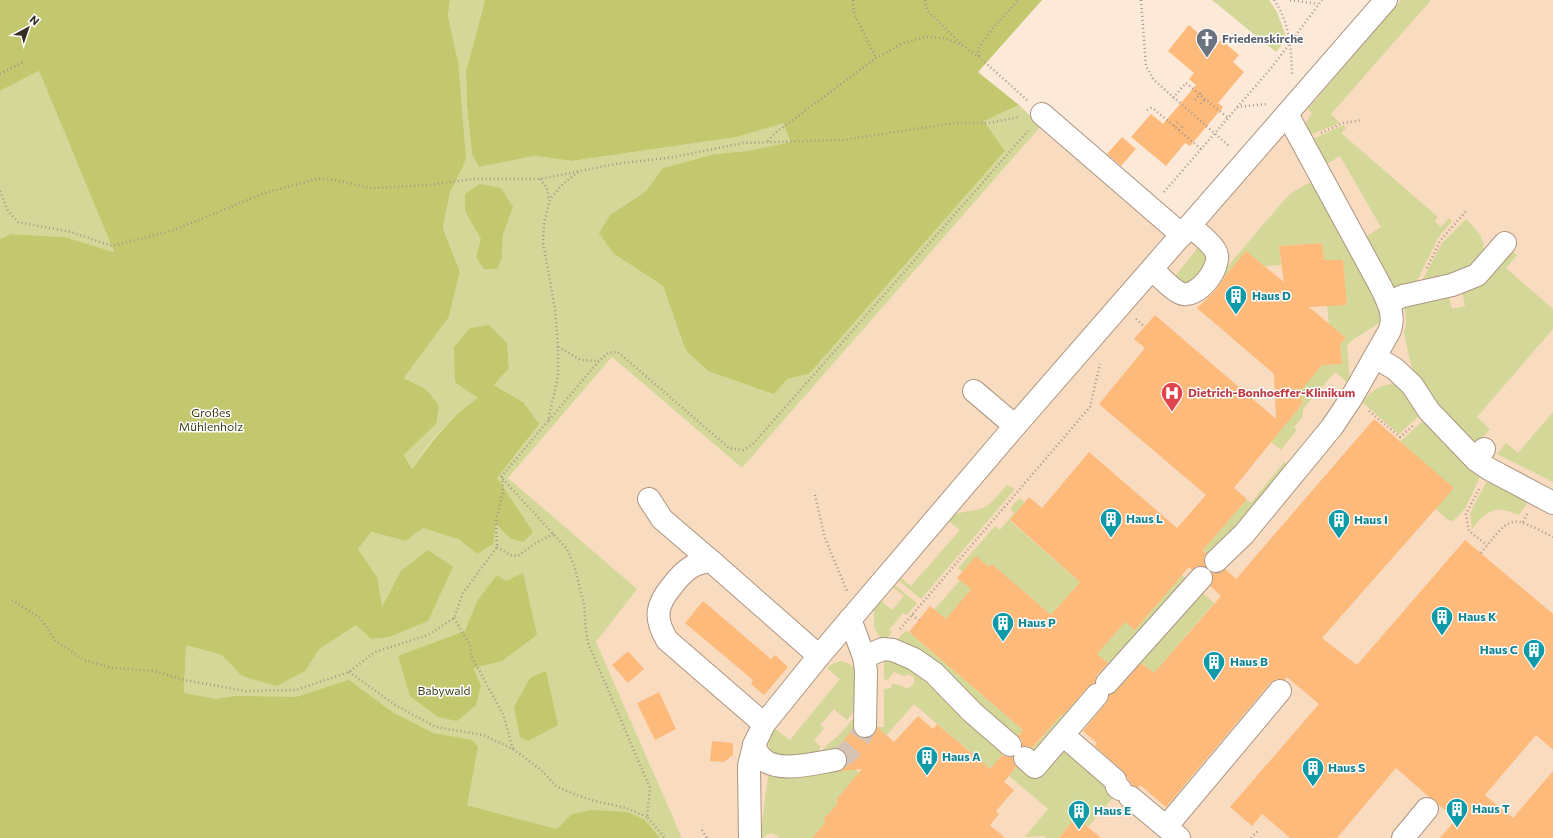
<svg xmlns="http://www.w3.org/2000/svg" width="1553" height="838" font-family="Commissioner,sans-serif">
<rect width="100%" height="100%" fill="#fde9d8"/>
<!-- built -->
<polygon fill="#f9dbc0" points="1371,0 1553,0 1553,838 682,838 595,642 508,478 612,357 742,468 1041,126 1167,236"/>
<!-- green -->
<g fill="#d3d797" fill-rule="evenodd">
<path d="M450 0H485L466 71 467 107 472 155 479 167 535 156 572 161 737 137 783 122 792 142 746 151 714 154 663 168 645 192 611 214 614 254 663 286 685 349 787 379 809 374 1005 151 984 121 1019 105 1041 126 742 468 612 357 508 478 637 589 596 642 682 838H660L645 820 557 829 467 805 184 694 187 613 377 577 357 549 371 532 406 541 423 528 460 540 477 554 495 523 510 539 523 542 497 478 523 402 494 385 509 368 507 343 479 398 458 413 433 439 412 469 404 455 436 424 426 389 404 378 449 317 460 272 443 228 450 192 461 171 458 61 448 16ZM465 194 512 207 503 235 502 257H476L482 239 465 211Z"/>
<polygon points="1212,0 1269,0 1277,12 1287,39 1276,52"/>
<polygon points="1401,0 1431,0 1331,114 1340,123 1307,136 1305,125 1312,113 1308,109"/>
<polygon points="39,71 114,252 65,237 11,234 0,239 0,91"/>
<polygon points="1343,125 1346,128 1341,133 1438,217 1435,221 1441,227 1449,218 1452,221 1438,238 1414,287 1399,288 1390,286 1364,238 1381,227 1340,156 1323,166 1309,141"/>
<polygon points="1309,183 1315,186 1384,309 1382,320 1378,324 1352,340 1347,346 1350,382 1349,384 1335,372 1303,409 1303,416 1294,427 1297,430 1281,450 1271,442 1302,404 1301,398 1297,394 1322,365 1342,364 1340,344 1346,338 1329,324 1327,306 1347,304 1343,260 1324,260 1322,243 1279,246 1281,265 1265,266 1246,251 1220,282 1217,279 1285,199 1293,192"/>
<path d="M1466 219C1475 228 1486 238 1483 252 1482 258 1476 264 1473 269L1422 281 1442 243Z"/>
<polygon points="1200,245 1212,256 1188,287 1173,279"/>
<polygon points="1511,250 1517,255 1506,268 1553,309 1553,329 1477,417 1490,429 1473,448 1436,412 1413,371 1409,358 1404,332 1406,325 1405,307 1413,300 1448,294 1452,309 1465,306 1462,292 1476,288 1484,281"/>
<path d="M1391 384 1401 386 1423 412 1399 434 1362 402C1372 392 1376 386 1391 384Z"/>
<polygon points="1553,412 1553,482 1497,454 1506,443 1518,453"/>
<polygon points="1428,416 1483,470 1465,509 1453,521 1448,520 1436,509 1400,442"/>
<polygon points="1284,462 1289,466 1210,557 1203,550 1247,499 1251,503"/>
<path d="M1490 475 1527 499V503L1519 515C1495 505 1488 509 1472 529L1470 513Z"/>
<path d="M1007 485 1015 489 921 599 896 578 898 576 911 586 960 530 946 519C957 510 973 513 985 507 994 502 1000 492 1007 485Z"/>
<polygon points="1019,498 1025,502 1010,521 1080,582 1051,615 992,564 989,567 963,572 958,568 995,526 1000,530 1014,513 1010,509"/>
<polygon points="1182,575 1214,603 1154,673 1139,661 1125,678 1097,654 1125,622 1135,630"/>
<polygon points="960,580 971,589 946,619 934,610"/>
<polygon points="892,583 917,603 907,615 903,613 889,630 892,632 885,641 882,641 874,627 874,606 879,599 892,610 904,596 890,585"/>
<polygon points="905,631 909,632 1023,730 990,769 914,704 877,746 875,727 884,727 884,689 891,688 892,684 900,685 907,689 914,684 914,677 907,674 904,676 894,672 888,680 884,679 884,655"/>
<path d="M841 661C848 663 853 665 856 672V709L847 720 834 709 820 725 824 728 814 741 821 747 815 755 784 759 770 751 768 740 775 729 790 740 840 679 827 668 832 664Z"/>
<polygon points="1078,694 1093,706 1067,744 1117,793 1088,827 1076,818 1059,838 1046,838 1043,836 1025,837 1048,809 1009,776"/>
<polygon points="856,716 856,726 833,752 819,754 829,743 838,736"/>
<path d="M836 769V771L855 769 859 773 836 800 838 803 823 820 826 822 812 838H779C774 832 768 832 763 838H760L768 776Z"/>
</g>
<!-- forest -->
<g fill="#c3c76e">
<polygon points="0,0 450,0 448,16 458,61 466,159 461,171 450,192 443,228 460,272 449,317 404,378 426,389 439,406 436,424 404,455 412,469 434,439 458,413 478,398 455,382 454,347 470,328 489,325 507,343 509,368 494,385 523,402 539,424 497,478 533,532 523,542 510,539 496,524 493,544 477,554 460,540 423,528 406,541 371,532 358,549 377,577 382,607 401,571 428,550 453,567 428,621 389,637 371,639 356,625 319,649 305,671 277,686 242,676 222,655 186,645 184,693 216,699 236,696 296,697 349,680 392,712 433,733 472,740 478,747 467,805 557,829 572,814 592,810 627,812 645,820 660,838 0,838 0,239 11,234 65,237 114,252 39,71 0,91"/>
<polygon points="485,0 1042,0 978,72 1019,105 984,121 1005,151 809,374 787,379 774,394 708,371 685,349 663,286 614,254 599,233 611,214 645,192 663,168 714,154 746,151 791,142 783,123 737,137 572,161 535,156 479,167 472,155 467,107 466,71"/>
<polygon points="480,184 501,188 513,207 503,235 502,257 497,269 484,269 476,257 481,239 465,211 465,194"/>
<polygon points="523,573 537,635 502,661 473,668 481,686 476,705 457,721 438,717 410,696 398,656 465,631 477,601 497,575 506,581"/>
<polygon points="546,671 558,725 528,741 520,737 514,707 530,678"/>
</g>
<!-- building -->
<g fill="#feba7a">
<polygon points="1189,25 1215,48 1221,40 1239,55 1233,62 1244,72 1218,103 1223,107 1190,146 1185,143 1166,166 1131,137 1151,114 1163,124 1196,85 1189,79 1194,73 1168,51"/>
<polygon points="1122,137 1136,149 1121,166 1107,154"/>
<polygon points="1322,243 1324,260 1343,260 1347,305 1309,307 1346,338 1340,344 1342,364 1322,365 1301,390 1302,404 1234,488 1247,499 1203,550 1206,553 1204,558 1205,567 1197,566 1192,570 1189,567 1135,630 1125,622 1097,654 1108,663 1097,675 1095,683 1088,687 1063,715 1062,714 1032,748 1028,746 1022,746 1022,741 1018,736 1023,730 909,632 930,606 946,619 971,589 957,578 976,556 989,567 992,564 1051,615 1080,582 1010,520 1029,497 1042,508 1089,452 1177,528 1206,495 1099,404 1145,348 1134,339 1155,315 1276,419 1274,374 1197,308 1216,290 1225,276 1246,251 1284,282 1279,246"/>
<polygon points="1374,419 1454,488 1322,638 1357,665 1465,540 1553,614 1553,750 1536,735 1485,795 1513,818 1553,771 1553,838 1440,838 1456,819 1439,805 1435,800 1429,797 1396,768 1337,838 1290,838 1262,814 1252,826 1230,807 1319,704 1287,677 1285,680 1276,679 1270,683 1166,807 1140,785 1138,788 1132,785 1123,771 1095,746 1097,743 1083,731 1106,703 1109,695 1116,691 1141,663 1154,673 1221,596 1210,586 1213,580 1212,573 1219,573 1225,569 1236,579"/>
<polygon points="703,601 771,659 775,655 788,667 764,695 751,684 753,680 685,623"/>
<polygon points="628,651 644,669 628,683 612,665"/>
<polygon points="659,692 676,729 655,740 637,703"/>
<polygon points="918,716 933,729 937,724 990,769 1002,755 1007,757 1013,757 1013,762 1016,767 1004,782 1014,790 996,811 999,814 990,825 1005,838 812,838 826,822 823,820 838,803 836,800 862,769 840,771 847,765 847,758 844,752 837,748 853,729 858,736 865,738 871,737 876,732 877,727 894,742"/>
<polygon points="712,741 733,743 733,755 724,762 710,761"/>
<polygon points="1076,817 1101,838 1059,838"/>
</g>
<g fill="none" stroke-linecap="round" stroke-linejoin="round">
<!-- minor-tunnel -->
<path stroke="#d5c3b4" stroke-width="22" stroke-dasharray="22 11" stroke-linecap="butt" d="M835 760C849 754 861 741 865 726"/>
<!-- minor casing -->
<g stroke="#ac9581" stroke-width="24">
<g id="minor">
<polyline points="1042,114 1182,235"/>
<path d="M1152 270C1159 275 1172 290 1180 293 1196 301 1223 267 1216 252 1212 243 1197 232 1190 226"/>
<polyline points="1389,302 1403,296 1452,285 1477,275 1505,243"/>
<polyline points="1375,357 1395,369 1412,385 1429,411 1476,460 1484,449"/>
<polyline points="974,391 1015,426"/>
<polyline points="1476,460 1489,469 1553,503"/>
<polyline points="649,499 662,519 711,561"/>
<path d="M1216 561 1244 534 1332 427 1352 397 1390 330C1395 314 1388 302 1381 287L1287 114"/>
<polyline points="850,619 864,657 866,671 865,726"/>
<polyline points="864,657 883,649 893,650 914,659 934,673 972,712 1010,745"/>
<polyline points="1107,683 1201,578"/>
<path d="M764 724 667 640C654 618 656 605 672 586 678 578 684 571 693 566 698 563 705 562 711 561L819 656"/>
<polyline points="1063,735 1115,780 1117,787 1120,789"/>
<path d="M754 745C756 749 758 755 762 758 776 774 816 763 835 760"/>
<polyline points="1025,758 1035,767 1097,695"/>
<polyline points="1130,797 1166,827"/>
<polyline points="750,838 749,766 754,745 764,724 819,656 1015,426 1386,0"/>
<polyline points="1179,838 1166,827 1280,691"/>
<polyline points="1403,838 1427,809"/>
</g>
</g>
<!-- path -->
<g stroke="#a6978a" stroke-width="2.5" stroke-dasharray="1 3" stroke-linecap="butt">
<polyline points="853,0 854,13 876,58"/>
<polyline points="925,0 927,10 962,45 979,57 1027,100"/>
<polyline points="1141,0 1146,66 1154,80 1229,146"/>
<path d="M1274 0C1290 23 1291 47 1292 74"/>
<polyline points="1290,0 1318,4"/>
<polyline points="979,56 978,49 994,27 1018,0"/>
<polyline points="0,74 25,61"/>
<polyline points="1173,98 1186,83 1228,118"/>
<polyline points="1195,100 1203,91"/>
<polyline points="1201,104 1205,99"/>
<polyline points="1237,107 1266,104"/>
<polyline points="1147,110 1151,108 1155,110 1201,149"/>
<polyline points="1174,126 1179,121"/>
<polyline points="1179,130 1184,125"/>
<polyline points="1321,133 1343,123 1362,120"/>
<polyline points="768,141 775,133 876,58 903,43 925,37 944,38 962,45"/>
<polyline points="578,172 563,184 550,199 544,223 543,243 555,309 558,347 558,376 548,421 501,477 567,549 574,565 584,604 586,631 588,643 650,788 647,817 665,838"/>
<polyline points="540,179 547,188 549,199"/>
<polyline points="0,191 8,211 18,222 71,232 112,246 174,230 262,194 316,179 330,179 371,188 429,185 472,179 540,179 615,164 674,157 743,143 843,140 954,123 988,123 1020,117"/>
<polyline points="1164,192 1272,67 1322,0"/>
<polyline points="1427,268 1440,241 1467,210"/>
<polyline points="1136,319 1145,327"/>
<polyline points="558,347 581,360 599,361"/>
<polyline points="1369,411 1400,437 1414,425"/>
<polyline points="549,420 599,361 608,353 618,352 729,448 743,450 753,444 1028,131"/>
<polyline points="1479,489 1466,514 1469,531 1487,545"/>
<polyline points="815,495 825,538 847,591"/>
<polyline points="1523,522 1528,513"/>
<polyline points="497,547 510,555 518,556 534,544 553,534"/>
<path d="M1481 553C1512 514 1510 515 1553 537"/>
<polyline points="12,600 40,618 56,641 84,660 112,668 154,671 184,680 246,691 296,690 349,672 375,652 428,635 454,618 463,593 497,547 496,521 503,492 502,477"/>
<polyline points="912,615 919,620"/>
<polyline points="454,618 471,647 471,656 503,714 513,749"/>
<polyline points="900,629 1090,407 1100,364"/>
<polyline points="349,672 397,706 436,727 483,735 513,749 541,770 556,786 569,792 591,800 626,808 647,817"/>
<polyline points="702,830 707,838"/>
<polyline points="1251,838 1259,830"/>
</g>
<!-- minor -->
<use href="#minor" stroke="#fff" stroke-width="22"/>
</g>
<!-- icons -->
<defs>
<g id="church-pin" transform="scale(1.15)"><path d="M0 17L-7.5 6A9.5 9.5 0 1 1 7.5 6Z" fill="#6b7280" stroke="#fff"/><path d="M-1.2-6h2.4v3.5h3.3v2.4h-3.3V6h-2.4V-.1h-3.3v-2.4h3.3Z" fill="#fff"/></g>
<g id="building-pin" transform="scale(1.15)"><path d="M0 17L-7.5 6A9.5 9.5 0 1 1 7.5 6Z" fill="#0f9aa8" stroke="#fff"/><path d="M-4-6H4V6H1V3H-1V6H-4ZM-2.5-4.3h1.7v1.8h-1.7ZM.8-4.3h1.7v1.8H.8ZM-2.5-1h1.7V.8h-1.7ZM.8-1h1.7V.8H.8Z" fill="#fff"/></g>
<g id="hospital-pin" transform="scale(1.15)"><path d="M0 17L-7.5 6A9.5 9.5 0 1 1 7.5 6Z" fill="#e0444e" stroke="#fff"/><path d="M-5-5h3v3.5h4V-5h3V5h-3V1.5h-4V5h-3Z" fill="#fff"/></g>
</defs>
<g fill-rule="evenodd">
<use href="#church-pin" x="1207" y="39"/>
<use href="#building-pin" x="1236" y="296"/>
<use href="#hospital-pin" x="1172" y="393"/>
<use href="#building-pin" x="1111" y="519"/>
<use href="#building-pin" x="1339" y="520"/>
<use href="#building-pin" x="1442" y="617"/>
<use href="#building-pin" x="1003" y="623"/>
<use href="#building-pin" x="1534" y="650"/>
<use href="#building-pin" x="1214" y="662"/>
<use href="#building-pin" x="927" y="757"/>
<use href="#building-pin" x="1313" y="768"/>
<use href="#building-pin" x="1457" y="809"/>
<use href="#building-pin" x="1079" y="811"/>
</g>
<g text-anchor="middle" stroke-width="3" stroke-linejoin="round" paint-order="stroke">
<!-- worship labels -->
<g font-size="12" font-weight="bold" fill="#5b616d" stroke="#fff" text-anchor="start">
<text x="1222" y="43">Friedenskirche</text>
</g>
<!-- culture labels -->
<g font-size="12" font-weight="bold" fill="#0d838f" stroke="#fff" text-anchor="start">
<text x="1252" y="300">Haus D</text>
<text x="1126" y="523">Haus L</text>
<text x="1354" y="524">Haus I</text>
<text x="1458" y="621">Haus K</text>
<text x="1018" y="627">Haus P</text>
<text x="1518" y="654" text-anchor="end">Haus C</text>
<text x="1230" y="666">Haus B</text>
<text x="942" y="761">Haus A</text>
<text x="1328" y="772">Haus S</text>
<text x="1472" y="813">Haus T</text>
<text x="1094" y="815">Haus E</text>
</g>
<!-- health labels -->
<g font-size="12" font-weight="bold" fill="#be3a42" stroke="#fff" text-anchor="start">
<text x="1188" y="397">Dietrich-Bonhoeffer-Klinikum</text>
</g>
<!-- park labels -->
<g font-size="12" fill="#3e401a" stroke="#fff">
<text x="211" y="417">Großes<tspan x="211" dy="14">Mühlenholz</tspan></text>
<text x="444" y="695">Babywald</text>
</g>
</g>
<!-- north arrow -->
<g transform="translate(28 28) rotate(40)" stroke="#ffffff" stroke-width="3" paint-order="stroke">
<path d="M0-3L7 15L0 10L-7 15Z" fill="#362d25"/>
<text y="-6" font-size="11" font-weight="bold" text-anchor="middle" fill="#362d25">N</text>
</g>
</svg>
